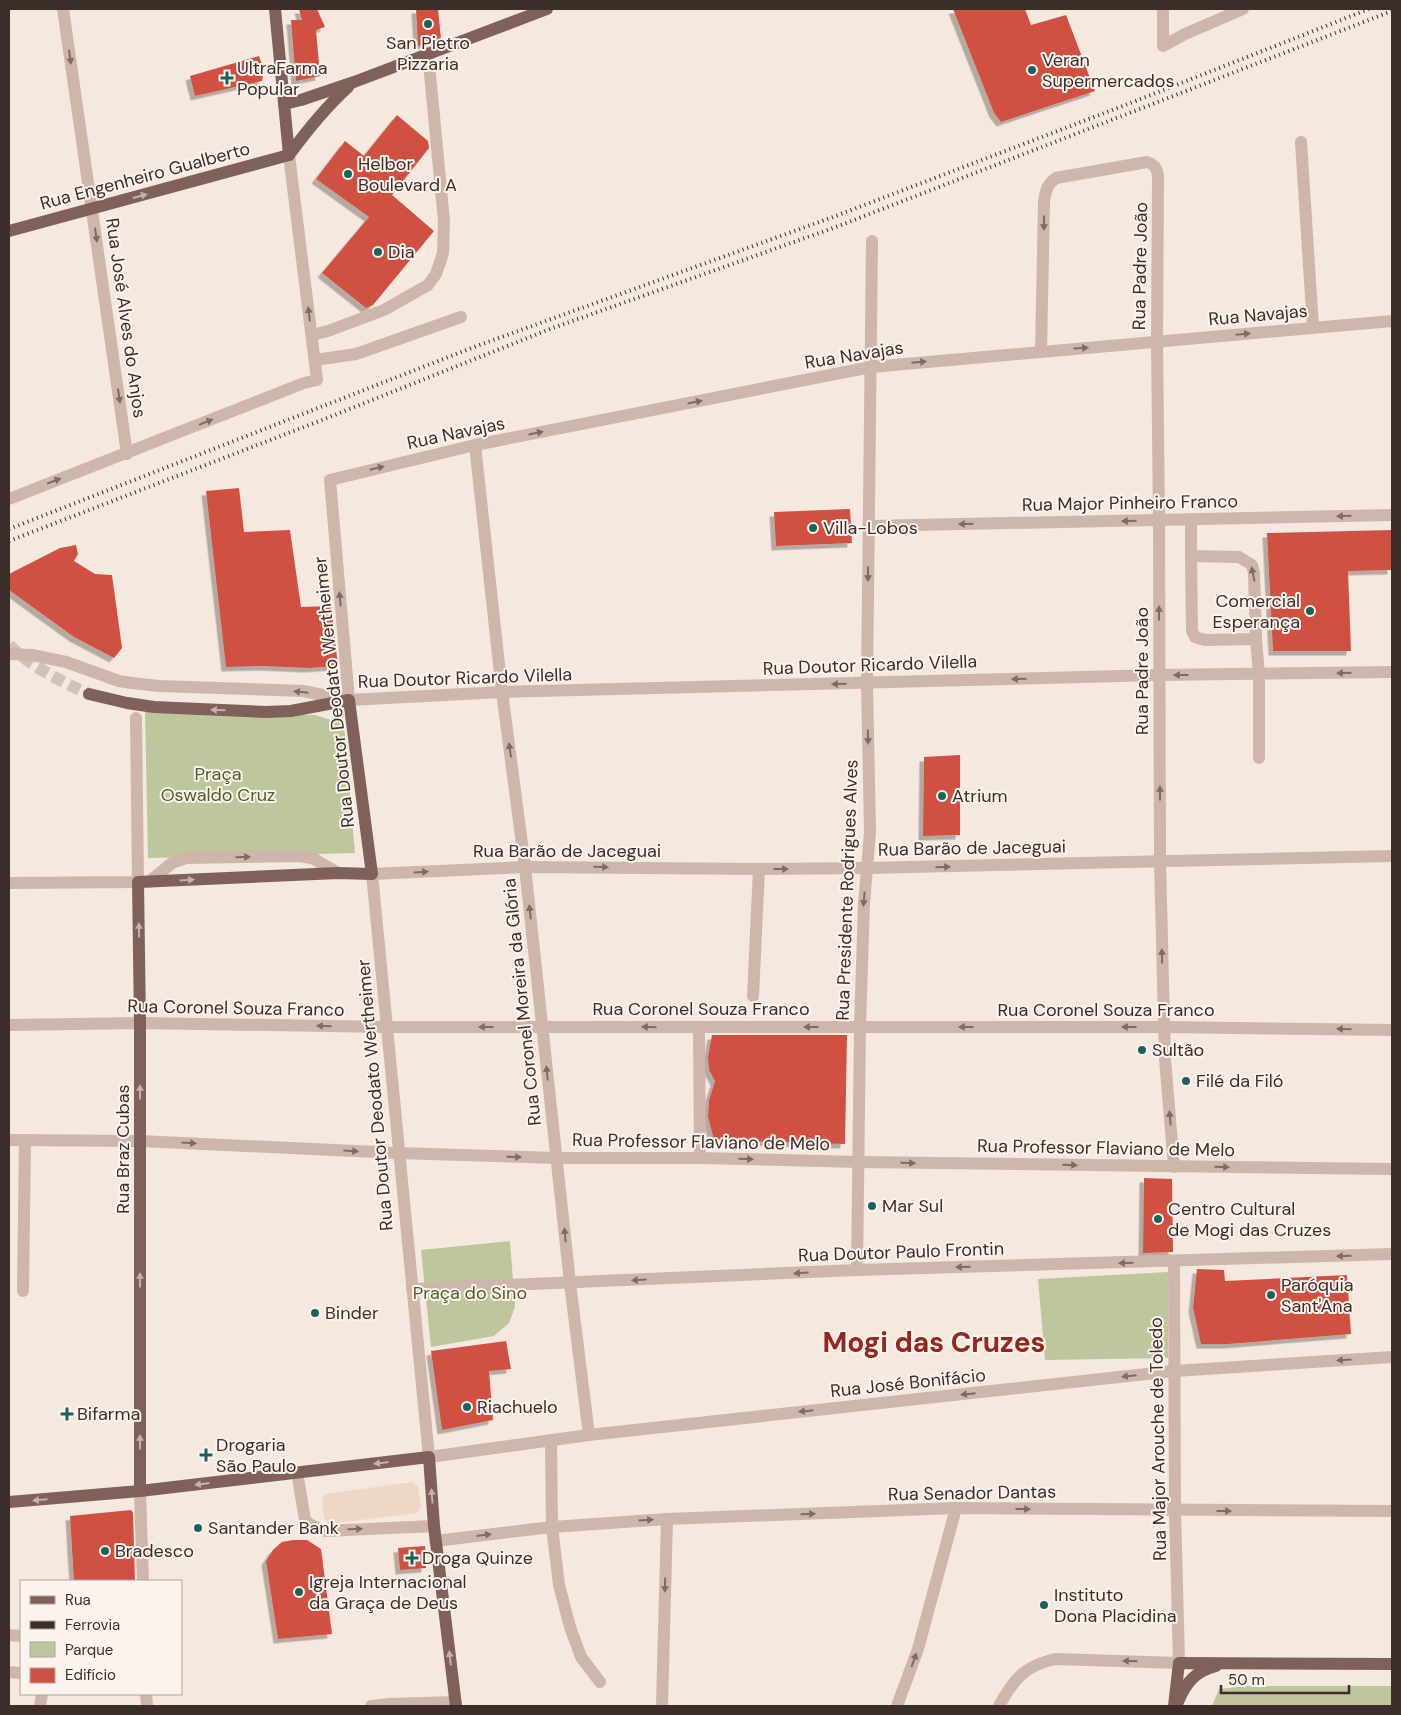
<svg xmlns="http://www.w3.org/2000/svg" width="1401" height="1715" font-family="'DM Sans',sans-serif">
<defs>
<filter id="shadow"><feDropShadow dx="-4.5" dy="4.5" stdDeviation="0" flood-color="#0004"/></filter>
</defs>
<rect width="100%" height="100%" fill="#f5e8df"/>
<!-- green -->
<g fill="#bec69d">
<polygon points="145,710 315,715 344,724 355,853 148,858"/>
<polygon points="510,1241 515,1307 509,1323 494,1336 431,1347 421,1250"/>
<polygon points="1168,1272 1168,1358 1045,1360 1038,1279"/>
<polygon points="1247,1686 1392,1686 1392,1706 1212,1706 1219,1689"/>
</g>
<!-- plaza -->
<polygon fill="#eed7c5" points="413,1482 418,1487 421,1507 417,1513 328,1524 324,1518 322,1500 325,1494"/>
<!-- building -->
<g fill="#d05142" filter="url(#shadow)">
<polygon points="299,9 317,9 325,27 316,30 320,76 296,81 291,20 302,20"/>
<polygon points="416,9 438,9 441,39 418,46"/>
<polygon points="953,9 1025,9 1031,25 1066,15 1095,91 1001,122 994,113"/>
<polygon points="259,56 264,70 262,81 195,96 190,76"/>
<polygon points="397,115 428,141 429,148 392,195 434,231 373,305 366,308 322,273 369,217 316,179 345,141 364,156"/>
<polygon points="239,488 244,532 290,530 301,607 331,606 338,666 309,668 262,666 226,667 206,491"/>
<polygon points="850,509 852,543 776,546 774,512"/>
<polygon points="1392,530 1392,570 1348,571 1351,651 1273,651 1267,533"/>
<polygon points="76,545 78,554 74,561 95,574 112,575 122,648 114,658 74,637 9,590 9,574 60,548"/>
<polygon points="960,755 960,835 923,836 924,757"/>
<polygon points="712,1035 847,1035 845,1144 714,1140 708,1117 709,1100 715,1081 709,1070 708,1057"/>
<polygon points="1144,1178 1172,1179 1173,1252 1143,1253"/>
<polygon points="1197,1269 1224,1270 1225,1281 1347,1275 1351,1334 1228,1344 1201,1344 1193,1308"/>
<polygon points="506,1341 511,1369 489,1371 493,1420 442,1430 431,1351"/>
<polygon points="131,1510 133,1513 135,1581 74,1581 70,1516"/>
<polygon points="293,1540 307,1540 321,1549 332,1634 278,1639 266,1561 273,1550 282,1542"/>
<polygon points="425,1546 426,1568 400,1570 398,1548"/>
</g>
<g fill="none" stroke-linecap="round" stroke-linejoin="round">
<!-- major-tunnel -->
<path stroke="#d0c3bb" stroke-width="12" stroke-dasharray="12 6" stroke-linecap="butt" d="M9 645C32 667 60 681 89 694"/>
<!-- minor -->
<g stroke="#cfb6aa" stroke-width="12">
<polyline points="63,9 127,454"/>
<polyline points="1163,9 1163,46 1185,34 1243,9"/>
<polyline points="1301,142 1313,327"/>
<polyline points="312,335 328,331 384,310 428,285 436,274 443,253 444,221 428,53"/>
<path d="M1041 351 1044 203C1045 192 1047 184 1056 178L1147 162C1155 165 1157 168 1158 176L1157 342 1159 520 1160 862 1165 1059 1174 1167"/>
<polyline points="315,360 356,354 461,317"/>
<polyline points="475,445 502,692 525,867 570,1283 589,1435"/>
<polyline points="9,499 304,383 317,380 289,155"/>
<polyline points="1191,520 1191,556 1239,557 1252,565 1254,573 1256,639 1259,675 1259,758"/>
<polyline points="869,526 1392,515"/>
<polyline points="1191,556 1192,631 1195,637 1205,640 1256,639"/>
<polyline points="9,654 32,655 66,662 119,681 132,683 159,686 303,691 349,700 502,692 1159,675 1392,672"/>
<polyline points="349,700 330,480 475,445 871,367 1392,321"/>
<polyline points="1392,856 867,868 759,869 525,867 372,874 429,1457 589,1435 1174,1371 1392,1357"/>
<polyline points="149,882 172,863 186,858 300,856 314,859 338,873"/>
<polyline points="9,883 138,882 136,718"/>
<polyline points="753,996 759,869"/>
<polyline points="9,1025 140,1023 386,1027 1164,1027 1392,1030"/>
<polyline points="699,1028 700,1158"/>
<polyline points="9,1140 140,1141 398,1153 556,1158 700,1158 859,1162 1392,1169"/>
<polyline points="857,1270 860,1027 864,904 870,832 867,683 872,241"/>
<polyline points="412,1289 857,1270 1392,1254"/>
<polyline points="23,1291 25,1140"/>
<polyline points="551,1441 552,1527 559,1585 570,1627 581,1657 600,1682"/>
<path d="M297 1472 305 1520C311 1527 317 1528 325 1531L434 1526"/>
<polyline points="140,1491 143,1581"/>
<polyline points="435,1541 552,1527 667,1519 956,1508 1392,1511"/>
<polyline points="9,1635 21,1636"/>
<polyline points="9,1672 21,1673"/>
<polyline points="146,1694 147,1706"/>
<polyline points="40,1706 42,1694"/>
<polyline points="371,1706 390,1704 456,1702"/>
<polyline points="662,1706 667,1519"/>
<polyline points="897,1706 918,1649 956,1508"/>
<path d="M999 1706C1014 1679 1024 1666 1055 1659L1179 1663 1175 1510 1174 1261"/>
</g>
<!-- major -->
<g stroke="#7f615a" stroke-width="12">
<polyline points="275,9 289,155"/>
<polyline points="284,104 301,100 354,82 547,9"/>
<path d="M289 155C308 129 325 108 348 87"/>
<polyline points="9,231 289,155"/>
<polyline points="89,694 127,703 154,707 266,712 291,711 349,700 372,874 338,873 138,882 140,1023 140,1491"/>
<polyline points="9,1502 140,1491 429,1457 434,1526 456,1706"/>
<path d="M1178 1702C1186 1682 1196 1671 1216 1666"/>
<polyline points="1174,1706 1179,1663 1392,1664"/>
</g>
<!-- rail -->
<g stroke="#3c2d2a" stroke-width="4" stroke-dasharray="1 4" stroke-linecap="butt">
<polyline points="9,529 474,347 833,217 1128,104 1369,9"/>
<polyline points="9,541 322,420 550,329 836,227 1392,11"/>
</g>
</g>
<!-- one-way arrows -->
<defs><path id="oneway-solid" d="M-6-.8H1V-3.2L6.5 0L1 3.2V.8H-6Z" transform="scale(1.25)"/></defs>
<g fill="#7e6b64">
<use href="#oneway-solid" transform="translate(70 57) rotate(82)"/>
<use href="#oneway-solid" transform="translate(1044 223) rotate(91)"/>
<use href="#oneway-solid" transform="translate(96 235) rotate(82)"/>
<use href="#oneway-solid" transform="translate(309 314) rotate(-97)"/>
<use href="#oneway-solid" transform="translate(1243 334) rotate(-5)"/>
<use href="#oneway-solid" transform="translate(1081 348) rotate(-4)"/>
<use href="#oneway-solid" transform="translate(919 362) rotate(-5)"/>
<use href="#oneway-solid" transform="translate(119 396) rotate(82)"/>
<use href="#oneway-solid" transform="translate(695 402) rotate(-11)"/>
<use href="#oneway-solid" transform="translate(206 422) rotate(-22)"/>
<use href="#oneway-solid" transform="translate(536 433) rotate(-11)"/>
<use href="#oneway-solid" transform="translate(377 468) rotate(-13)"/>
<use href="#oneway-solid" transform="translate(54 481) rotate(-21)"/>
<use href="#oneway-solid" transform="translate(1344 516) rotate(179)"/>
<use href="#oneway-solid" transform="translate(1129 521) rotate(179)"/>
<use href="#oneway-solid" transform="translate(966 524) rotate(179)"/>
<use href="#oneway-solid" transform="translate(868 574) rotate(90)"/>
<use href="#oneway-solid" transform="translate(1253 574) rotate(-102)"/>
<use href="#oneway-solid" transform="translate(340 599) rotate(-95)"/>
<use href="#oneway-solid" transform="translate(1159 613) rotate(-90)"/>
<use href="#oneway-solid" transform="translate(1344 673) rotate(179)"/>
<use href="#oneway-solid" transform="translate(1181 675) rotate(180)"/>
<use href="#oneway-solid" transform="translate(1019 679) rotate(178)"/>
<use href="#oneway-solid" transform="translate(839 684) rotate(179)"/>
<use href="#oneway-solid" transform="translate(301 692) rotate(-174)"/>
<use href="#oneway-solid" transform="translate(868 737) rotate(89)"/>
<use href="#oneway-solid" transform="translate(510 750) rotate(-98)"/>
<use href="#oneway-solid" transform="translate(1160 793) rotate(-90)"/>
<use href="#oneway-solid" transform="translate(243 857) rotate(-1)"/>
<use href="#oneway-solid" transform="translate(601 867) rotate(1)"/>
<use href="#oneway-solid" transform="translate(943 867) rotate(-1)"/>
<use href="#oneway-solid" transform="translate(781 869)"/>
<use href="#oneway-solid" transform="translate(421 872) rotate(-3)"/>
<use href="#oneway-solid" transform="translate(864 899) rotate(95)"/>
<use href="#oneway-solid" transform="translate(530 912) rotate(-96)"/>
<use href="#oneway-solid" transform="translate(1162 956) rotate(-91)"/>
<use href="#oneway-solid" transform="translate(324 1026) rotate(-179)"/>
<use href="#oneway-solid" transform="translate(486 1027) rotate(180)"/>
<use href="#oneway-solid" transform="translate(649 1027) rotate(-179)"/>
<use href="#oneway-solid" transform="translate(811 1027) rotate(180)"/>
<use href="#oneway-solid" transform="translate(966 1027) rotate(-180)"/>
<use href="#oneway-solid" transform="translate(1129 1027) rotate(-180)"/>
<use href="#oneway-solid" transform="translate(1344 1029) rotate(-179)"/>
<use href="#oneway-solid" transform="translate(547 1073) rotate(-96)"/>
<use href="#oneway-solid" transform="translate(1170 1118) rotate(-95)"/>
<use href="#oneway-solid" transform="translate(189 1143) rotate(3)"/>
<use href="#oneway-solid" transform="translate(351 1151) rotate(3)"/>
<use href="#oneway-solid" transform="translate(514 1157) rotate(2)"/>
<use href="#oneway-solid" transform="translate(746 1159) rotate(1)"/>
<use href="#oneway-solid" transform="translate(908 1163) rotate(1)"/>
<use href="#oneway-solid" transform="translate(1070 1165) rotate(1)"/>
<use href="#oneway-solid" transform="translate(1222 1167) rotate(1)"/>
<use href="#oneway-solid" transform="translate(565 1235) rotate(-96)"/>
<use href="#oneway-solid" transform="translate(1344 1256) rotate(178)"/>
<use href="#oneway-solid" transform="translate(1126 1263) rotate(178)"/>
<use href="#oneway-solid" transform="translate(963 1267) rotate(178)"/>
<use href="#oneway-solid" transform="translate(801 1273) rotate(177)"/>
<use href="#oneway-solid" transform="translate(639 1280) rotate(177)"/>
<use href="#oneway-solid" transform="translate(1344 1360) rotate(176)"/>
<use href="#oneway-solid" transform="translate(1129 1376) rotate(174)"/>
<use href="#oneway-solid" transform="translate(968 1394) rotate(174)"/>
<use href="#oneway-solid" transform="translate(806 1411) rotate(174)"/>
<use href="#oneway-solid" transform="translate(1023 1509) rotate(1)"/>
<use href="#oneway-solid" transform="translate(1224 1511)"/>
<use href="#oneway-solid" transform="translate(808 1514) rotate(-2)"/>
<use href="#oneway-solid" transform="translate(646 1520) rotate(-4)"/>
<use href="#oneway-solid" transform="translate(355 1529) rotate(-2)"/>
<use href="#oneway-solid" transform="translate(484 1535) rotate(-7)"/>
<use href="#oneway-solid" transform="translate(665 1585) rotate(91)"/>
<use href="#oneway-solid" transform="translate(914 1660) rotate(-70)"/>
<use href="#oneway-solid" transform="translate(1130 1661) rotate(-178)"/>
</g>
<g fill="#c4b1ab">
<use href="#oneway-solid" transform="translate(140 196) rotate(-15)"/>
<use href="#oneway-solid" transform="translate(218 710) rotate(-178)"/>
<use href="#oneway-solid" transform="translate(187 880) rotate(-3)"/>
<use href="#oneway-solid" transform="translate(139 930) rotate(-91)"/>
<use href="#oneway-solid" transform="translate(140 1092) rotate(-90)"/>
<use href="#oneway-solid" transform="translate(140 1280) rotate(-90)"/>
<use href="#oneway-solid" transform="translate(140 1442) rotate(-90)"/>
<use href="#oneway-solid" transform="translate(381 1463) rotate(173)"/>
<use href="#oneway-solid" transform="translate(202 1484) rotate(173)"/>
<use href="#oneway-solid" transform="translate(432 1496) rotate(-94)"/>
<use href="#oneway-solid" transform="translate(40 1500) rotate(175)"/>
<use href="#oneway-solid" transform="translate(450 1658) rotate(-97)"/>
</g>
<!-- markers -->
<g fill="#1b625d" stroke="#fcf3ed" stroke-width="2">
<circle cx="428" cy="24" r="5"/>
<circle cx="1032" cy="70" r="5"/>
<path d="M224.5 70.5h5v5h5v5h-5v5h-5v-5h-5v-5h5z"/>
<circle cx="348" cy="174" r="5"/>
<circle cx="378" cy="252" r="5"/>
<circle cx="813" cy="528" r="5"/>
<circle cx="1310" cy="611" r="5"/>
<circle cx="942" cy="796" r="5"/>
<circle cx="1142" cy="1050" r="5"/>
<circle cx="1186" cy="1081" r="5"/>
<circle cx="872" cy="1206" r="5"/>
<circle cx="1158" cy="1219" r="5"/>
<circle cx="1271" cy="1295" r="5"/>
<circle cx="315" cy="1313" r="5"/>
<circle cx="467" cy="1407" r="5"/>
<path d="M64.5 1406.5h5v5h5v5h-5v5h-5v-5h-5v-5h5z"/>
<path d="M203.5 1447.5h5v5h5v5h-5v5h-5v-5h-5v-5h5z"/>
<circle cx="198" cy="1528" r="5"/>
<circle cx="105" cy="1551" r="5"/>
<path d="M409.5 1550.5h5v5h5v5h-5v5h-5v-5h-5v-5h5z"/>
<circle cx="299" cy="1592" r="5"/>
<circle cx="1044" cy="1605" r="5"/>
</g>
<g text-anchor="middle" stroke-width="4" stroke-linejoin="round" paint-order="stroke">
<!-- poi labels -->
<g font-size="18" fill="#3c2d2a" stroke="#fcf3ed" text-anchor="start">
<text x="428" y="49" text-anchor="middle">San Pietro<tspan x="428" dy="21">Pizzaria</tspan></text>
<text x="1042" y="66">Veran<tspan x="1042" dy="21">Supermercados</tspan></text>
<text x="237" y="74">UltraFarma<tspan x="237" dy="21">Popular</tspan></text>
<text x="358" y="170">Helbor<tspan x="358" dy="21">Boulevard A</tspan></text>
<text x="388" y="258">Dia</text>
<text x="823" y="534">Villa-Lobos</text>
<text x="1300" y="607" text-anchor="end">Comercial<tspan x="1300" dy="21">Esperança</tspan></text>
<text x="952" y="802">Atrium</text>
<text x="1152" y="1056">Sultão</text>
<text x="1196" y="1087">Filé da Filó</text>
<text x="882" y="1212">Mar Sul</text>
<text x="1168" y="1215">Centro Cultural<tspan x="1168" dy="21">de Mogi das Cruzes</tspan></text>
<text x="1281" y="1291">Paróquia<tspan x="1281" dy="21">Sant'Ana</tspan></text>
<text x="325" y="1319">Binder</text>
<text x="477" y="1413">Riachuelo</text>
<text x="77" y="1420">Bifarma</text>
<text x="216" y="1451">Drogaria<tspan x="216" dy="21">São Paulo</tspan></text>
<text x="208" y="1534">Santander Bank</text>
<text x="115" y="1557">Bradesco</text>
<text x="422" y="1564">Droga Quinze</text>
<text x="309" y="1588">Igreja Internacional<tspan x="309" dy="21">da Graça de Deus</tspan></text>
<text x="1054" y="1601">Instituto<tspan x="1054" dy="21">Dona Placidina</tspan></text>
</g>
<!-- street labels -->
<g font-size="18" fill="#3c2d2a" stroke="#fcf3ed">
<text transform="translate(145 176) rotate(-15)" y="6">Rua Engenheiro Gualberto</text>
<text transform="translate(1140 266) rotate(-89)" y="6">Rua Padre João</text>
<text transform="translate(1258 315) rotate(-5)" y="6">Rua Navajas</text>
<text transform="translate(126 318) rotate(82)" y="6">Rua José Alves do Anjos</text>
<text transform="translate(854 355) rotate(-9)" y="6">Rua Navajas</text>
<text transform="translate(456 433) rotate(-12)" y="6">Rua Navajas</text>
<text transform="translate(1130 503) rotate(-1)" y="6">Rua Major Pinheiro Franco</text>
<text transform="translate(870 665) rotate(-2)" y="6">Rua Doutor Ricardo Vilella</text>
<text transform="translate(1142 671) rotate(-90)" y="6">Rua Padre João</text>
<text transform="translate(465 678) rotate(-2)" y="6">Rua Doutor Ricardo Vilella</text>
<text transform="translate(334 692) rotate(-96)" y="6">Rua Doutor Deodato Wertheimer</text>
<text transform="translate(972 848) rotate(-1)" y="6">Rua Barão de Jaceguai</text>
<text x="567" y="857">Rua Barão de Jaceguai</text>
<text transform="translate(847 890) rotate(-88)" y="6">Rua Presidente Rodrigues Alves</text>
<text transform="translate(522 1002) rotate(-96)" y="6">Rua Coronel Moreira da Glória</text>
<text transform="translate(236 1008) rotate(1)" y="6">Rua Coronel Souza Franco</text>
<text x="701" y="1015">Rua Coronel Souza Franco</text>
<text x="1106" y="1016">Rua Coronel Souza Franco</text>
<text transform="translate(375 1095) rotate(-95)" y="6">Rua Doutor Deodato Wertheimer</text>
<text transform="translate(701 1142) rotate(1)" y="6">Rua Professor Flaviano de Melo</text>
<text transform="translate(1106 1148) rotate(1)" y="6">Rua Professor Flaviano de Melo</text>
<text transform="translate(123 1149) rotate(-90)" y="6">Rua Braz Cubas</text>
<text transform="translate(901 1252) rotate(-2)" y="6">Rua Doutor Paulo Frontin</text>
<text transform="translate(908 1383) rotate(-6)" y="6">Rua José Bonifácio</text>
<text transform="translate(1158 1439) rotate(-91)" y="6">Rua Major Arouche de Toledo</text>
<text transform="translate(972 1493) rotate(-1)" y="6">Rua Senador Dantas</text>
</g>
<!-- park labels -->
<g font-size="18" fill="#515d2b" stroke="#fcf3ed">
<text x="218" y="780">Praça<tspan x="218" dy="21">Oswaldo Cruz</tspan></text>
<text x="470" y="1299">Praça do Sino</text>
</g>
<!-- town labels -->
<g font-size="28" font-weight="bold" fill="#93271b" stroke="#fcf3ed">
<text x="934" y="1352">Mogi das Cruzes</text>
</g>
</g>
<!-- border -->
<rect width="1401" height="1715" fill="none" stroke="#3c2d2a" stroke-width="20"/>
<!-- legend -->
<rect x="20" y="1580" width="162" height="115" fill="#fcf3ed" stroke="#afa49f"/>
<rect x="30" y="1596" width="25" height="8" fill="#7f615a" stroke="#afa49f"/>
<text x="65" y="1605" font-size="15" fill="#3c2d2a">Rua</text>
<rect x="30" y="1621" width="25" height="8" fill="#3c2d2a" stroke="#afa49f"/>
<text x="65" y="1630" font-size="15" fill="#3c2d2a">Ferrovia</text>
<rect x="30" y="1642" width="25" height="15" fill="#bec69d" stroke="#afa49f"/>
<text x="65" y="1655" font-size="15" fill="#3c2d2a">Parque</text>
<rect x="30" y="1668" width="25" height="15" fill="#d05142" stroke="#afa49f"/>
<text x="65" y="1680" font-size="15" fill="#3c2d2a">Edifício</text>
<!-- scale -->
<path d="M1221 1685v8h128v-8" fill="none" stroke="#3c2d2a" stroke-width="2.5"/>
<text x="1228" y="1685" font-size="15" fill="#3c2d2a" stroke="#fcf3ed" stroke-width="4" paint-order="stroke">50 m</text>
</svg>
